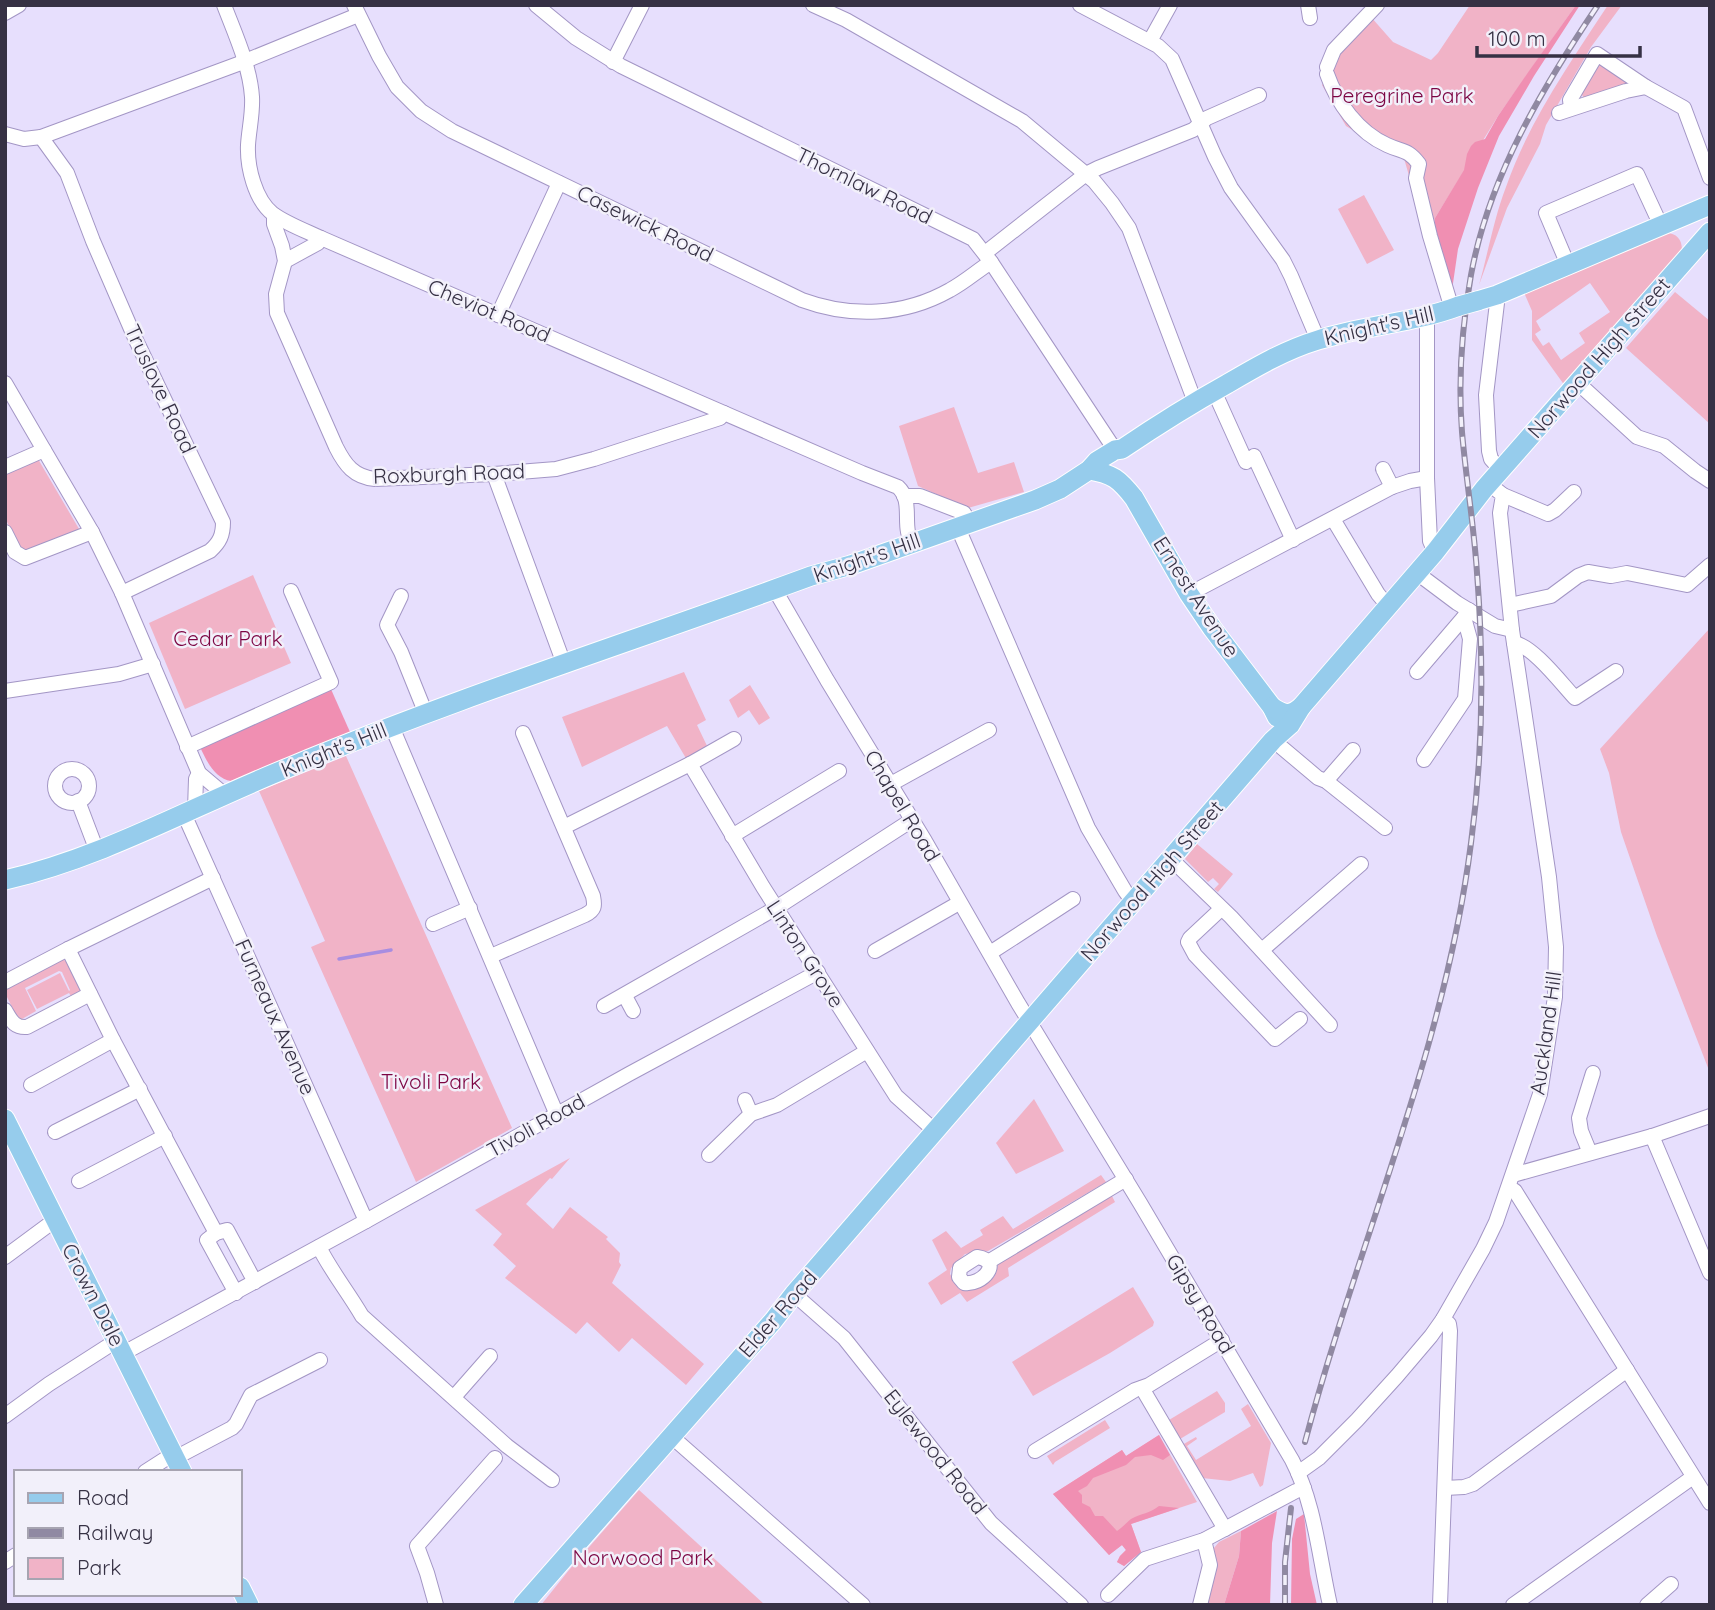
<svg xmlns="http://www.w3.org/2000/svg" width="1715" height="1610" font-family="Quicksand,sans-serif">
<rect width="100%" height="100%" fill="#e7dffd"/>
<!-- green -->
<g fill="#f1b3c7" fill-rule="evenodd">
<polygon points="1470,5 1576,5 1498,116 1435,218 1434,227 1410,179 1403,155 1369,140 1346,126 1322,85 1336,62 1336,56 1371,17 1393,42 1431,60 1438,53"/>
<path d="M1608 5H1622L1591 47 1546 125 1540 144 1507 208 1479 285C1488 253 1494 218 1506 187 1529 121 1570 63 1608 5Z"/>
<polygon points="1600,61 1630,83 1584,98 1580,92"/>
<polygon points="1364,195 1394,250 1367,264 1338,209"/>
<path d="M1666 233C1679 233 1684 243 1681 255L1565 386 1532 340V311L1522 288ZM1590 283 1610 312 1579 333 1585 343 1561 360 1549 342 1543 346 1535 334 1541 330 1536 321Z"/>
<polygon points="1675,292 1710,321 1710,424 1626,348"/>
<polygon points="954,407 978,473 1014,462 1024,492 968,508 918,486 899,426"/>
<polygon points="38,459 82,534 26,552 18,548 5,517 5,474"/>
<polygon points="253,575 291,663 185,709 149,623"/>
<polygon points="1710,628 1710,1073 1657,936 1621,832 1609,773 1600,749"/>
<polygon points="684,672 706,720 697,725 709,750 687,760 667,726 582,767 562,717"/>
<polygon points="750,685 770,718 759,725 749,710 738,718 729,700"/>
<polygon points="346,756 512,1128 416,1182 311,947 325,941 259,791"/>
<polygon points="1197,844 1233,874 1218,892 1214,889 1219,884 1213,878 1208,882 1185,859"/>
<polygon points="62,959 68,962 82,991 71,996 69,993 37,1009 27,990 60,973 69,991 70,990 62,972 59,971 25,988 36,1011 22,1019 18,1019 5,993 5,990"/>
<polygon points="1034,1099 1064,1151 1016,1174 996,1143"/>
<polygon points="570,1158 552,1179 550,1178 526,1204 553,1229 570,1207 608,1237 606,1239 620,1253 619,1262 621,1265 612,1283 704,1364 686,1385 632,1338 619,1352 587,1322 576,1334 505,1278 516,1266 493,1245 502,1234 475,1210"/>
<path d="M1101 1175 1106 1182 988 1251 965 1254 951 1268 950 1274 959 1289C969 1292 987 1286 994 1277 997 1273 997 1268 998 1264L1110 1192 1115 1202 1008 1268 1009 1276 967 1302 960 1293 941 1305 928 1283 947 1270 932 1240 946 1231 961 1248 983 1235 980 1230 1003 1216 1013 1229Z"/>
<polygon points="1133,1287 1154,1322 1153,1326 1110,1353 1033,1396 1012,1362"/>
<polygon points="1217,1391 1225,1403 1225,1412 1180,1439 1169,1420"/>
<polygon points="1248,1404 1271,1443 1263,1485 1260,1487 1253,1473 1230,1481 1202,1478 1182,1445 1196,1437 1197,1439 1187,1446 1196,1460 1251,1426 1241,1409"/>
<polygon points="1105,1420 1110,1428 1055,1462 1053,1465 1047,1456"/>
<polygon points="1159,1435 1197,1502 1131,1524 1141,1552 1124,1566 1117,1562 1120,1556 1126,1550 1122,1545 1109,1555 1053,1494 1122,1450 1126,1456"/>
<polygon points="639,1490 765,1605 541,1605 569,1570"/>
<polygon points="1241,1531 1239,1556 1224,1605 1207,1605 1214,1548 1219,1542"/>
</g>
<!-- forest -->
<g fill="#f08fb2">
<polygon points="1576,5 1580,5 1534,76 1499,136 1478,188 1458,249 1451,297 1434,227 1435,218 1464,170 1467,154 1471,146 1475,142 1485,139 1498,116 1529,71"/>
<path d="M330 687 350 732 231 781C215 779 206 760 200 747Z"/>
<path d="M1159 1435 1170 1455 1163 1460 1151 1455 1135 1457 1126 1465 1093 1478 1087 1486 1078 1491 1082 1495V1503L1090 1507 1095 1516H1103L1117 1531C1123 1527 1126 1523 1131 1519 1142 1513 1149 1514 1159 1506L1179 1508 1131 1524 1141 1552 1124 1566 1117 1562 1120 1556 1126 1550 1122 1545 1109 1555 1053 1494 1122 1450 1126 1456Z"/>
<polygon points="1277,1511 1272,1543 1270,1605 1224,1605 1239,1556 1241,1531"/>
<polygon points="1304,1514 1310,1574 1317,1605 1291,1605 1292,1539 1296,1519"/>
</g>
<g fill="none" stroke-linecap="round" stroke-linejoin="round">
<!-- stream -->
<polyline stroke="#a78de1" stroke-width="3.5" points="339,959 391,950"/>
<!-- minor casing -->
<g stroke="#a396c5" stroke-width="16">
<g id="minor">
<path d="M224 5C235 34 250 66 252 97 253 113 249 129 248 145 247 167 255 200 273 214 287 224 306 231 321 238L862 473 898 487C911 499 905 517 908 532 908 534 912 542 912 544"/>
<path d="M354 5 379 56 397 87 421 111 452 131 802 300C851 318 904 316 950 290 965 282 977 271 991 262"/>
<polyline points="536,5 576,38 621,66 973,239 991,262 1115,450"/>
<polyline points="813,5 846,20 1022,121 1094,181 1112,203 1129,228 1195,402"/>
<polyline points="1080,5 1158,46 1172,59 1215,157 1231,188 1283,260 1291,276 1318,340"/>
<polyline points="1308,5 1310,18"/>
<polyline points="5,13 19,5"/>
<polyline points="1150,41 1170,5"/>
<polyline points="613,62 642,5"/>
<polyline points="1327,67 1334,50 1377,5"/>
<path d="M1327 74C1337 103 1358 132 1387 145 1402 152 1408 149 1419 164L1416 178 1430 236 1452 309"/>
<polyline points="1571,108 1570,100 1597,54 1646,87 1684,108 1710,178"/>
<polyline points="1559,113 1626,91 1646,87"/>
<polyline points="5,134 24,139 41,137 238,64 358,15"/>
<path d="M41 137 67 173 93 241 135 338 223 522C223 535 220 542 210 551L122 593"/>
<path d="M274 215V224L282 246 285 261 276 294 277 313 336 447C345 465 354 477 375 479L494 474 556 469 594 459 720 418 724 413"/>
<polyline points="985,253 1086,174 1098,168 1193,130 1207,118 1259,95"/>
<polyline points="285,261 318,243 321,238"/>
<polyline points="1568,265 1546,213 1637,174 1661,226"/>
<polyline points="1497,295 1497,303 1486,395 1489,451 1491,459 1501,470"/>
<polyline points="498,315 559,183"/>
<polyline points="1427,316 1427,478 1430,541 1435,552"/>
<polyline points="5,383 44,450 5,467"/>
<polyline points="1578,383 1637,437 1664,446 1695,471 1710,481"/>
<polyline points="1214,391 1246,462 1254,456 1293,540"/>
<polyline points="44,450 92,532 122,593 199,773 225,795"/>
<polyline points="1383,469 1392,487"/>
<polyline points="494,474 564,664"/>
<polyline points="1503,495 1548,514 1555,510 1574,492"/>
<polyline points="904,496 920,496 964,513 970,523"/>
<polyline points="1333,519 1378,594 1388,606"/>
<polyline points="958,528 1088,828 1125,891 1133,902"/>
<polyline points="5,532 15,552 25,558 92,532"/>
<polyline points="1417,573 1457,603 1495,626 1512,630"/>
<path d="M775 590 827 680 925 841 1018 1003 1140 1203 1292 1460C1315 1504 1319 1557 1330 1605"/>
<polyline points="1189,594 1392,487 1410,481 1427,478"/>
<polyline points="401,596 387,625 401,652 426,714"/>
<polyline points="1510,605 1551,596 1578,576 1588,572 1611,576 1627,573 1687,585 1710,565"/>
<path d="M1514 643C1533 646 1561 683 1575 698L1616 671"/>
<polyline points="1417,672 1464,617"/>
<polyline points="5,691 119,674 153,664"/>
<polyline points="392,727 557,1115"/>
<polyline points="1273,740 1318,778 1326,781 1385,828"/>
<polyline points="187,747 331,682 291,591"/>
<polyline points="1424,760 1465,699 1470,639 1464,617 1469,610"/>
<polyline points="690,764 763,887 896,1096 935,1131"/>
<circle cx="72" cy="786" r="17"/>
<polyline points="1326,781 1353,750"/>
<polyline points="889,785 989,730"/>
<polyline points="78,801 97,851"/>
<polyline points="195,809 196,779 199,773"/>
<polyline points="184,814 366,1221"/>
<polyline points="564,827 690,764 734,739"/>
<polyline points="732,836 839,771"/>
<polyline points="1171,859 1231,917 1330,1025"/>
<polyline points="1221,909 1190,938 1188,942 1195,955 1275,1039 1300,1019"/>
<polyline points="433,924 470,908"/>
<polyline points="68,949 113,1040 216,1233"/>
<polyline points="1262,950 1361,864"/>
<polyline points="875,951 959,903"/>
<polyline points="990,953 1073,899"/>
<path d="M491 956 585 915C595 910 595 906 593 896L523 733"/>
<polyline points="5,982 68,949 213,878"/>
<polyline points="625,996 633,1011"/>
<polyline points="604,1006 776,908 912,820"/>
<path d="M5 1010C11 1020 14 1028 27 1027L90 994"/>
<polyline points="31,1085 113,1040"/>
<polyline points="745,1100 751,1114"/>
<polyline points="55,1132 140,1089"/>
<polyline points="1652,1136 1710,1273"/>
<polyline points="1590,1153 1581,1131 1579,1118 1593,1073"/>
<polyline points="709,1155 751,1114 777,1105 867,1051"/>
<polyline points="1513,1175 1652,1136 1710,1116"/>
<polyline points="79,1181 165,1136"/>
<polyline points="1509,1187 1515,1191 1710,1503"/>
<path d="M319 1247C331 1271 348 1292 362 1316L507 1446 552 1480"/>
<polyline points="5,1257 55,1220"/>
<path d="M977 1257C1004 1261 982 1286 964 1283L959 1277 960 1268Z"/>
<polyline points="988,1262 1126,1179"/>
<polyline points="236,1293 207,1240 216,1233 227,1230 255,1282"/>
<polyline points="794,1294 844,1338 991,1523 1081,1605"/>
<polyline points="122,1354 366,1221 629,1074 818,972"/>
<polyline points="1142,1388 1225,1529"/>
<polyline points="454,1397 490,1356"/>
<polyline points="5,1416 49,1384 116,1341"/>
<polyline points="671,1436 863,1605"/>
<polyline points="1035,1451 1135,1390 1149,1385 1222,1340"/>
<polyline points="175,1458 232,1428 236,1424 251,1395 320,1360"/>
<polyline points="145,1472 173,1454"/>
<polyline points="1298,1473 1319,1458 1357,1420 1397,1376 1431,1336 1443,1319 1483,1249 1496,1222 1540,1094 1555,997 1556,947 1549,877 1512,630 1500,513 1503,495 1489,484"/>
<polyline points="1445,1488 1464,1487 1473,1484 1627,1370"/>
<polyline points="5,1562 16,1555"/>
<polyline points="1108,1595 1145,1559 1204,1540 1296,1491 1304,1488"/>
<polyline points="436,1605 427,1573 417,1546 495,1458"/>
<polyline points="1200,1605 1210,1565 1204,1540"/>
<polyline points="1440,1605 1450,1331 1449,1324 1443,1319"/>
<polyline points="1513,1605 1693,1477"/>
<polyline points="1647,1605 1671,1584"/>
</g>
</g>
<!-- major casing -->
<g stroke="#fff" stroke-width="21">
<g id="major">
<polyline points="1477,301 1497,295 1710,205"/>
<path d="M1089 470C1113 474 1119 479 1134 498L1189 594 1212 628 1272 707 1277 717"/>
<path d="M1272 707C1284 715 1290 716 1301 707L1435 552 1484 489 1710 232"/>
<path d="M5 880C105 857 195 805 290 767 461 696 637 640 811 576L851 565 1035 500 1060 489 1089 470 1097 461 1115 450 1122 449C1156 426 1191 404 1227 384 1256 367 1285 350 1318 340 1365 325 1414 323 1459 306"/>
<polyline points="5,1119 182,1472"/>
<polyline points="240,1587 249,1605"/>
<polyline points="523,1605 773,1321 794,1294 1273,740 1290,725 1301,707"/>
</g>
</g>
<!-- minor -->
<use href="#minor" stroke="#fff" stroke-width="14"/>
<!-- major -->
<use href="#major" stroke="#96ccec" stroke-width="19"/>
<!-- rail casing -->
<g stroke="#9089a2" stroke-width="6">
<g id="rail">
<path d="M1305 1442C1358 1242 1445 1049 1471 843 1483 754 1484 663 1477 573 1474 526 1466 479 1462 432 1458 380 1462 326 1471 275 1489 176 1543 87 1598 5"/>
<polyline points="1285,1605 1285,1562 1291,1508"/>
</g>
</g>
<!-- rail -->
<use href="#rail" stroke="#f2f0fa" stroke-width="3.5" stroke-dasharray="10" stroke-linecap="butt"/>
<!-- major-bridge casing -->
<g stroke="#fff" stroke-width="21" stroke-linecap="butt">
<polyline id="major-bridge" points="1459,306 1477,301"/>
</g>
<!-- major-bridge -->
<use href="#major-bridge" stroke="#96ccec" stroke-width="19"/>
</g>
<g text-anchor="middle" stroke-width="5" stroke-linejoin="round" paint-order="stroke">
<!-- park labels -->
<g font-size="21" fill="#7c0543" stroke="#f2f0fa">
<text x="1402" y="103">Peregrine Park</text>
<text x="228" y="646">Cedar Park</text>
<text x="431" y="1089">Tivoli Park</text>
<text x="643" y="1565">Norwood Park</text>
</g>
<!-- street labels -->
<g font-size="21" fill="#363144" stroke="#f2f0fa">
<text transform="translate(864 186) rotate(26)" y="7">Thornlaw Road</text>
<text transform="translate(645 224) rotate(26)" y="7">Casewick Road</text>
<text transform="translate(489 311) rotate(23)" y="7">Cheviot Road</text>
<text transform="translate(1379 326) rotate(-13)" y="7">Knight's Hill</text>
<text transform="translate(1599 358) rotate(-49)" y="7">Norwood High Street</text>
<text transform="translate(160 389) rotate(65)" y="7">Truslove Road</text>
<text transform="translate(449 474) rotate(-2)" y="7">Roxburgh Road</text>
<text transform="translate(867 558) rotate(-19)" y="7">Knight's Hill</text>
<text transform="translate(1196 597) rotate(57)" y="7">Ernest Avenue</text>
<text transform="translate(334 750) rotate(-22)" y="7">Knight's Hill</text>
<text transform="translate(902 806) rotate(59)" y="7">Chapel Road</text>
<text transform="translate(1152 881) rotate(-49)" y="7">Norwood High Street</text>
<text transform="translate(805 954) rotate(57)" y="7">Linton Grove</text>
<text transform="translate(275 1017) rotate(66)" y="7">Furneaux Avenue</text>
<text transform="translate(1546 1033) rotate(-82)" y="7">Auckland Hill</text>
<text transform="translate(536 1126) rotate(-29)" y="7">Tivoli Road</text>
<text transform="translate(93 1295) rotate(63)" y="7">Crown Dale</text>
<text transform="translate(1200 1304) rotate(59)" y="7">Gipsy Road</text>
<text transform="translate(778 1314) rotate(-49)" y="7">Elder Road</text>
<text transform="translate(935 1452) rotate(52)" y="7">Eylewood Road</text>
</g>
</g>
<!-- border -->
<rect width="1715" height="1610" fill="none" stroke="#363144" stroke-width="14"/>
<!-- legend -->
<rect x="14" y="1470" width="228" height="126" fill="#f2f0fa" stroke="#a7a4b1" stroke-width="2"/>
<rect x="28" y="1493" width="35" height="10" fill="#96ccec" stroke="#a7a4b1" stroke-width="2"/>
<text x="77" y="1505" font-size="21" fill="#363144">Road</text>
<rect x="28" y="1528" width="35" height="10" fill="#9089a2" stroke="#a7a4b1" stroke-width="2"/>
<text x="77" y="1540" font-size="21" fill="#363144">Railway</text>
<rect x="28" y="1558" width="35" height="21" fill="#f1b3c7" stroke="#a7a4b1" stroke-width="2"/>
<text x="77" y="1575" font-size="21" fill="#363144">Park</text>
<!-- scale -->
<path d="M1477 46v10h163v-10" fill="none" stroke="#363144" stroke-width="3.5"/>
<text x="1488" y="46" font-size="21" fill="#363144" stroke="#f2f0fa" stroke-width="5" paint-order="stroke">100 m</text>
</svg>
